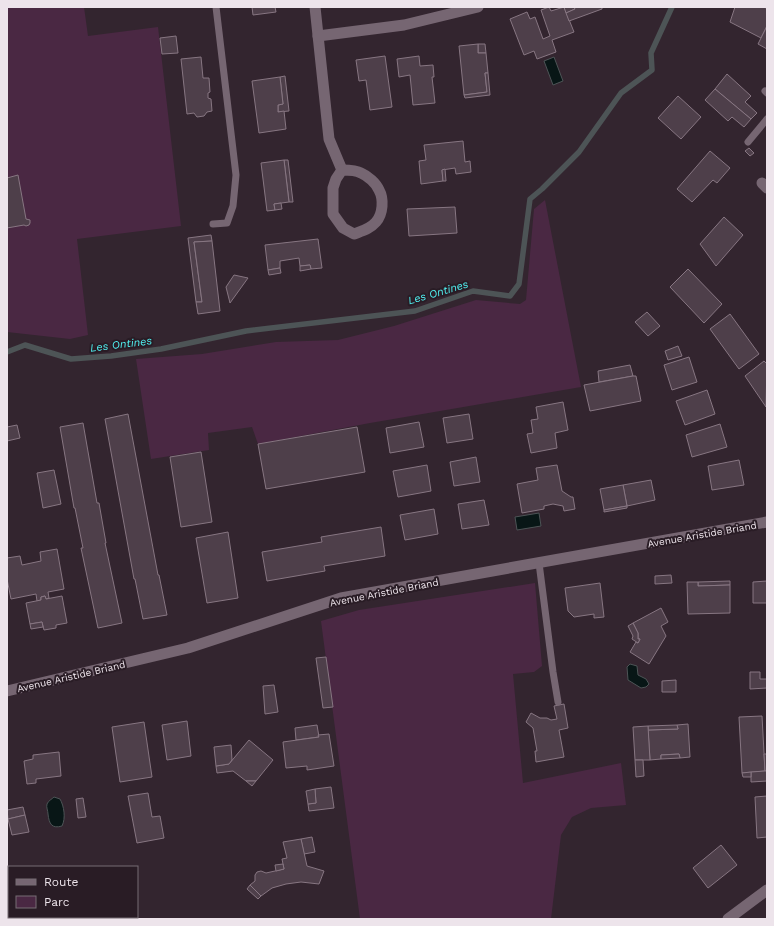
<svg xmlns="http://www.w3.org/2000/svg" width="774" height="926" font-family="'Work Sans',sans-serif">
<rect width="100%" height="100%" fill="#33252f"/>
<!-- green -->
<g fill="#4a2843">
<polygon points="7,7 84,7 88,36 158,27 181,226 77,239 88,335 70,339 7,332"/>
<polygon points="545,200 581,387 370,423 258,444 252,427 208,433 209,450 151,459 136,359 202,354 276,342 338,340 394,326 476,300 520,304 526,300 534,209"/>
<polygon points="535,583 542,666 534,672 513,674 523,783 621,763 626,805 591,808 572,817 561,835 551,919 360,919 321,621 359,610"/>
</g>
<!-- water -->
<g fill="#081616" stroke="#4d5456">
<polygon points="554,57 563,81 553,85 544,61"/>
<polygon points="539,513 541,526 517,530 515,517"/>
<polygon points="630,664 637,666 638,675 646,679 649,684 646,687 641,688 628,680 627,667"/>
<path d="M54 797 60 799C64 806 66 818 62 826 52 829 49 824 48 814 48 811 46 807 47 804 48 801 52 799 54 797Z"/>
</g>
<g fill="none" stroke-linecap="round" stroke-linejoin="round">
<!-- stream -->
<polyline stroke="#4d5456" stroke-width="5.5" points="7,352 25,345 71,359 111,356 161,349 246,331 415,311 473,291 510,296 519,284 530,199 542,189 579,152 621,93 652,70 651,53 672,7"/>
</g>
<!-- building -->
<g fill="#4e3f4a" stroke="#877682">
<polygon points="252,7 275,7 276,12 253,15"/>
<polygon points="549,7 551,11 564,7 574,32 552,40 556,52 537,59 534,51 524,55 510,19 527,12 530,19 535,17 543,39 550,36 541,10"/>
<polygon points="564,7 574,7 575,9 566,13"/>
<polygon points="574,7 602,7 602,9 569,21 566,13 575,9"/>
<polygon points="735,7 764,7 766,8 767,7 767,26 761,38 730,22"/>
<polygon points="767,26 767,49 758,44"/>
<polygon points="176,36 178,53 162,54 160,38"/>
<polygon points="478,44 485,44 486,53 478,53"/>
<polygon points="478,44 478,53 486,53 488,73 485,73 487,92 464,95 459,46"/>
<polygon points="385,56 392,107 370,110 366,80 359,81 356,60"/>
<polygon points="419,56 420,66 433,65 434,77 432,77 435,103 413,105 410,75 399,77 397,59"/>
<polygon points="201,57 203,78 209,78 210,92 208,93 208,98 211,99 212,111 207,112 204,116 197,117 194,113 187,114 181,59"/>
<polygon points="485,73 488,73 490,95 465,98 464,95 487,92"/>
<polygon points="727,74 751,96 745,102 757,113 751,119 715,89"/>
<polygon points="285,76 289,111 278,112 278,105 283,104 280,77"/>
<polygon points="280,77 283,104 278,105 278,112 284,111 286,129 259,133 252,81"/>
<polygon points="715,89 751,119 744,127 732,117 728,121 705,100"/>
<polygon points="678,96 701,117 681,139 658,118"/>
<polygon points="463,141 465,162 470,161 471,172 456,174 455,168 442,170 443,181 421,184 419,161 426,160 424,145"/>
<polygon points="749,148 754,153 750,156 745,151"/>
<polygon points="710,151 730,168 717,183 713,180 692,202 677,189"/>
<polygon points="284,160 288,160 293,202 289,202"/>
<polygon points="284,160 289,202 274,204 275,210 267,211 261,163"/>
<polygon points="445,169 446,181 443,181 442,170"/>
<polygon points="18,175 26,219 30,220 30,223 29,225 26,226 24,225 7,228 7,178"/>
<polygon points="281,203 282,209 275,210 274,204"/>
<polygon points="455,207 457,233 409,236 407,209"/>
<polygon points="724,217 743,235 716,266 700,244"/>
<polygon points="211,235 212,241 194,242 202,302 196,302 188,238"/>
<polygon points="318,239 322,268 311,269 310,265 300,266 299,258 280,261 280,268 268,270 265,245"/>
<polygon points="212,241 220,311 198,314 196,302 202,302 194,242"/>
<polygon points="310,265 311,269 300,271 300,266"/>
<polygon points="280,268 281,273 269,275 268,270"/>
<polygon points="688,269 722,304 704,323 670,287"/>
<polygon points="234,275 248,278 230,303 226,287"/>
<polygon points="647,312 660,326 648,336 635,322"/>
<polygon points="730,314 759,354 739,369 710,329"/>
<polygon points="678,346 682,356 668,360 665,351"/>
<polygon points="689,357 697,382 672,390 664,365"/>
<polygon points="764,361 767,364 766,407 745,376"/>
<polygon points="630,365 633,376 599,382 598,371"/>
<polygon points="633,376 636,376 641,401 590,411 584,385"/>
<polygon points="707,390 715,414 685,425 676,401"/>
<polygon points="563,402 568,430 555,433 557,448 531,453 527,434 533,433 531,420 538,419 536,407"/>
<polygon points="128,414 158,575 159,575 167,615 143,619 135,579 134,579 105,419"/>
<polygon points="469,414 473,439 447,443 443,418"/>
<polygon points="419,422 424,447 390,453 386,428"/>
<polygon points="83,423 97,503 99,503 106,543 105,543 122,623 98,628 81,548 83,548 75,508 74,508 60,427"/>
<polygon points="720,424 727,447 692,457 686,435"/>
<polygon points="17,425 20,438 7,441 7,427"/>
<polygon points="357,427 365,472 266,489 258,444"/>
<polygon points="201,452 212,522 181,527 170,457"/>
<polygon points="476,457 480,482 454,486 450,462"/>
<polygon points="739,460 744,485 712,490 708,466"/>
<polygon points="427,465 431,491 398,497 393,471"/>
<polygon points="557,465 562,491 571,497 573,497 575,509 564,511 563,506 553,504 544,506 544,509 522,513 517,484 538,480 536,468"/>
<polygon points="54,470 61,504 43,508 37,473"/>
<polygon points="651,480 655,500 627,506 623,485"/>
<polygon points="623,485 627,506 604,510 600,489"/>
<polygon points="484,500 489,525 462,529 458,504"/>
<polygon points="627,506 627,508 604,512 604,510"/>
<polygon points="434,509 438,534 405,540 400,515"/>
<polygon points="381,527 385,556 324,566 325,571 267,581 262,552 322,542 321,537"/>
<polygon points="228,532 238,598 207,603 196,538"/>
<polygon points="57,549 64,589 48,592 49,598 46,599 45,596 41,597 41,600 37,601 36,594 11,599 7,579 7,558 20,556 22,565 41,561 40,552"/>
<polygon points="671,575 672,583 655,584 655,576"/>
<polygon points="730,581 730,585 698,586 698,582"/>
<polygon points="767,581 767,603 753,603 753,582"/>
<polygon points="687,582 698,582 698,586 730,585 730,613 688,614"/>
<polygon points="600,583 604,617 594,618 594,614 574,617 568,611 565,588"/>
<polygon points="45,596 46,599 62,596 67,623 56,625 56,628 44,630 42,622 30,624 26,603 41,600 41,597"/>
<polygon points="661,608 668,622 661,626 666,636 649,664 630,652 636,642 638,643 640,639 638,639 638,633 633,623"/>
<polygon points="42,622 43,627 31,629 30,624"/>
<polygon points="633,623 638,633 638,639 640,639 638,643 632,639 633,636 628,626"/>
<polygon points="326,657 333,707 323,708 316,658"/>
<polygon points="750,672 760,672 760,679 767,679 767,688 750,689"/>
<polygon points="676,680 676,692 662,692 662,681"/>
<polygon points="274,685 278,712 265,714 263,686"/>
<polygon points="564,704 568,728 559,730 564,757 536,762 535,751 537,751 533,728 526,722 531,713 540,718 547,718 551,720 557,719 554,706"/>
<polygon points="762,716 765,771 742,773 739,717"/>
<polygon points="187,721 191,756 167,760 162,725"/>
<polygon points="144,722 152,777 120,782 112,727"/>
<polygon points="688,724 690,757 680,758 679,754 661,755 661,759 650,760 648,730 678,729 677,725"/>
<polygon points="317,725 319,737 296,740 295,728"/>
<polygon points="677,725 678,729 648,730 648,726"/>
<polygon points="648,726 650,760 635,760 633,727"/>
<polygon points="329,734 334,766 307,770 307,766 286,768 283,742 319,737 318,735"/>
<polygon points="249,740 273,760 256,781 246,781 233,771 217,773 216,766 229,764"/>
<polygon points="231,745 232,760 229,764 216,766 214,747"/>
<polygon points="59,752 61,776 36,779 36,783 27,784 24,761 33,759 33,755"/>
<polygon points="679,754 680,758 661,759 661,755"/>
<polygon points="764,754 767,754 767,771 765,771"/>
<polygon points="635,760 643,760 644,776 636,777"/>
<polygon points="765,771 767,771 767,781 751,782 751,772"/>
<polygon points="751,772 751,777 743,777 742,773"/>
<polygon points="246,781 256,781 252,786"/>
<polygon points="331,787 334,808 309,811 308,804 316,803 315,789"/>
<polygon points="315,789 316,803 308,804 306,791"/>
<polygon points="148,793 152,817 160,816 164,838 137,843 128,796"/>
<polygon points="767,796 767,837 757,838 755,797"/>
<polygon points="83,798 86,817 78,818 76,799"/>
<polygon points="23,807 25,815 8,819 7,810"/>
<polygon points="25,815 29,832 12,835 8,819"/>
<polygon points="312,837 315,852 304,854 301,839"/>
<polygon points="301,839 307,866 324,871 319,884 301,882 286,884 272,888 261,896 250,885 255,881 255,875 257,872 261,871 266,873 284,869 282,859 287,858 283,842"/>
<polygon points="721,845 737,865 708,888 693,868"/>
<polygon points="283,864 284,869 276,871 275,865"/>
<polygon points="250,885 261,896 258,899 247,889"/>
</g>
<g fill="none" stroke-linecap="round" stroke-linejoin="round">
<!-- service -->
<g stroke="#766672" stroke-width="7">
<polyline points="765,91 767,93"/>
<polyline points="748,142 767,119"/>
<polyline points="213,224 227,223 233,206 236,175 216,7"/>
<polyline points="539,563 553,672 558,702"/>
</g>
<!-- minor -->
<g stroke="#766672" stroke-width="11">
<polyline points="315,7 329,139 342,170"/>
<polyline points="318,36 404,25 478,7"/>
<path d="M342 170C348 170 356 170 361 173 368 176 376 183 379 190 384 199 383 214 376 222 370 229 362 231 354 234L343 228 333 214V188L336 179Z"/>
<polyline points="762,183 767,188"/>
<polyline points="728,919 767,890"/>
</g>
<!-- tertiary -->
<polyline stroke="#766672" stroke-width="11" points="7,691 188,648 341,598 767,522"/>
</g>
<g text-anchor="middle" stroke-width="4" stroke-linejoin="round" paint-order="stroke">
<!-- street labels -->
<g font-size="10" fill="#ede4eb" stroke="#291c25">
<text transform="translate(702 534) rotate(-10)" y="4">Avenue Aristide Briand</text>
<text transform="translate(384 592) rotate(-11)" y="4">Avenue Aristide Briand</text>
<text transform="translate(71 676) rotate(-13)" y="4">Avenue Aristide Briand</text>
</g>
<!-- water labels -->
<g font-size="11" font-style="italic" fill="#50f1f1" stroke="#291c25">
<text transform="translate(438 292) rotate(-16)" y="4">Les Ontines</text>
<text transform="translate(121 344) rotate(-7)" y="4">Les Ontines</text>
</g>
</g>
<!-- border -->
<rect width="774" height="926" fill="none" stroke="#ede4eb" stroke-width="16"/>
<!-- legend -->
<rect x="8" y="866" width="130" height="52" fill="#291c25" stroke="#776c74"/>
<rect x="16" y="879" width="20" height="6" fill="#766672" stroke="#776c74"/>
<text x="44" y="886" font-size="12" fill="#ede4eb">Route</text>
<rect x="16" y="896" width="20" height="12" fill="#4a2843" stroke="#776c74"/>
<text x="44" y="906" font-size="12" fill="#ede4eb">Parc</text>
</svg>
